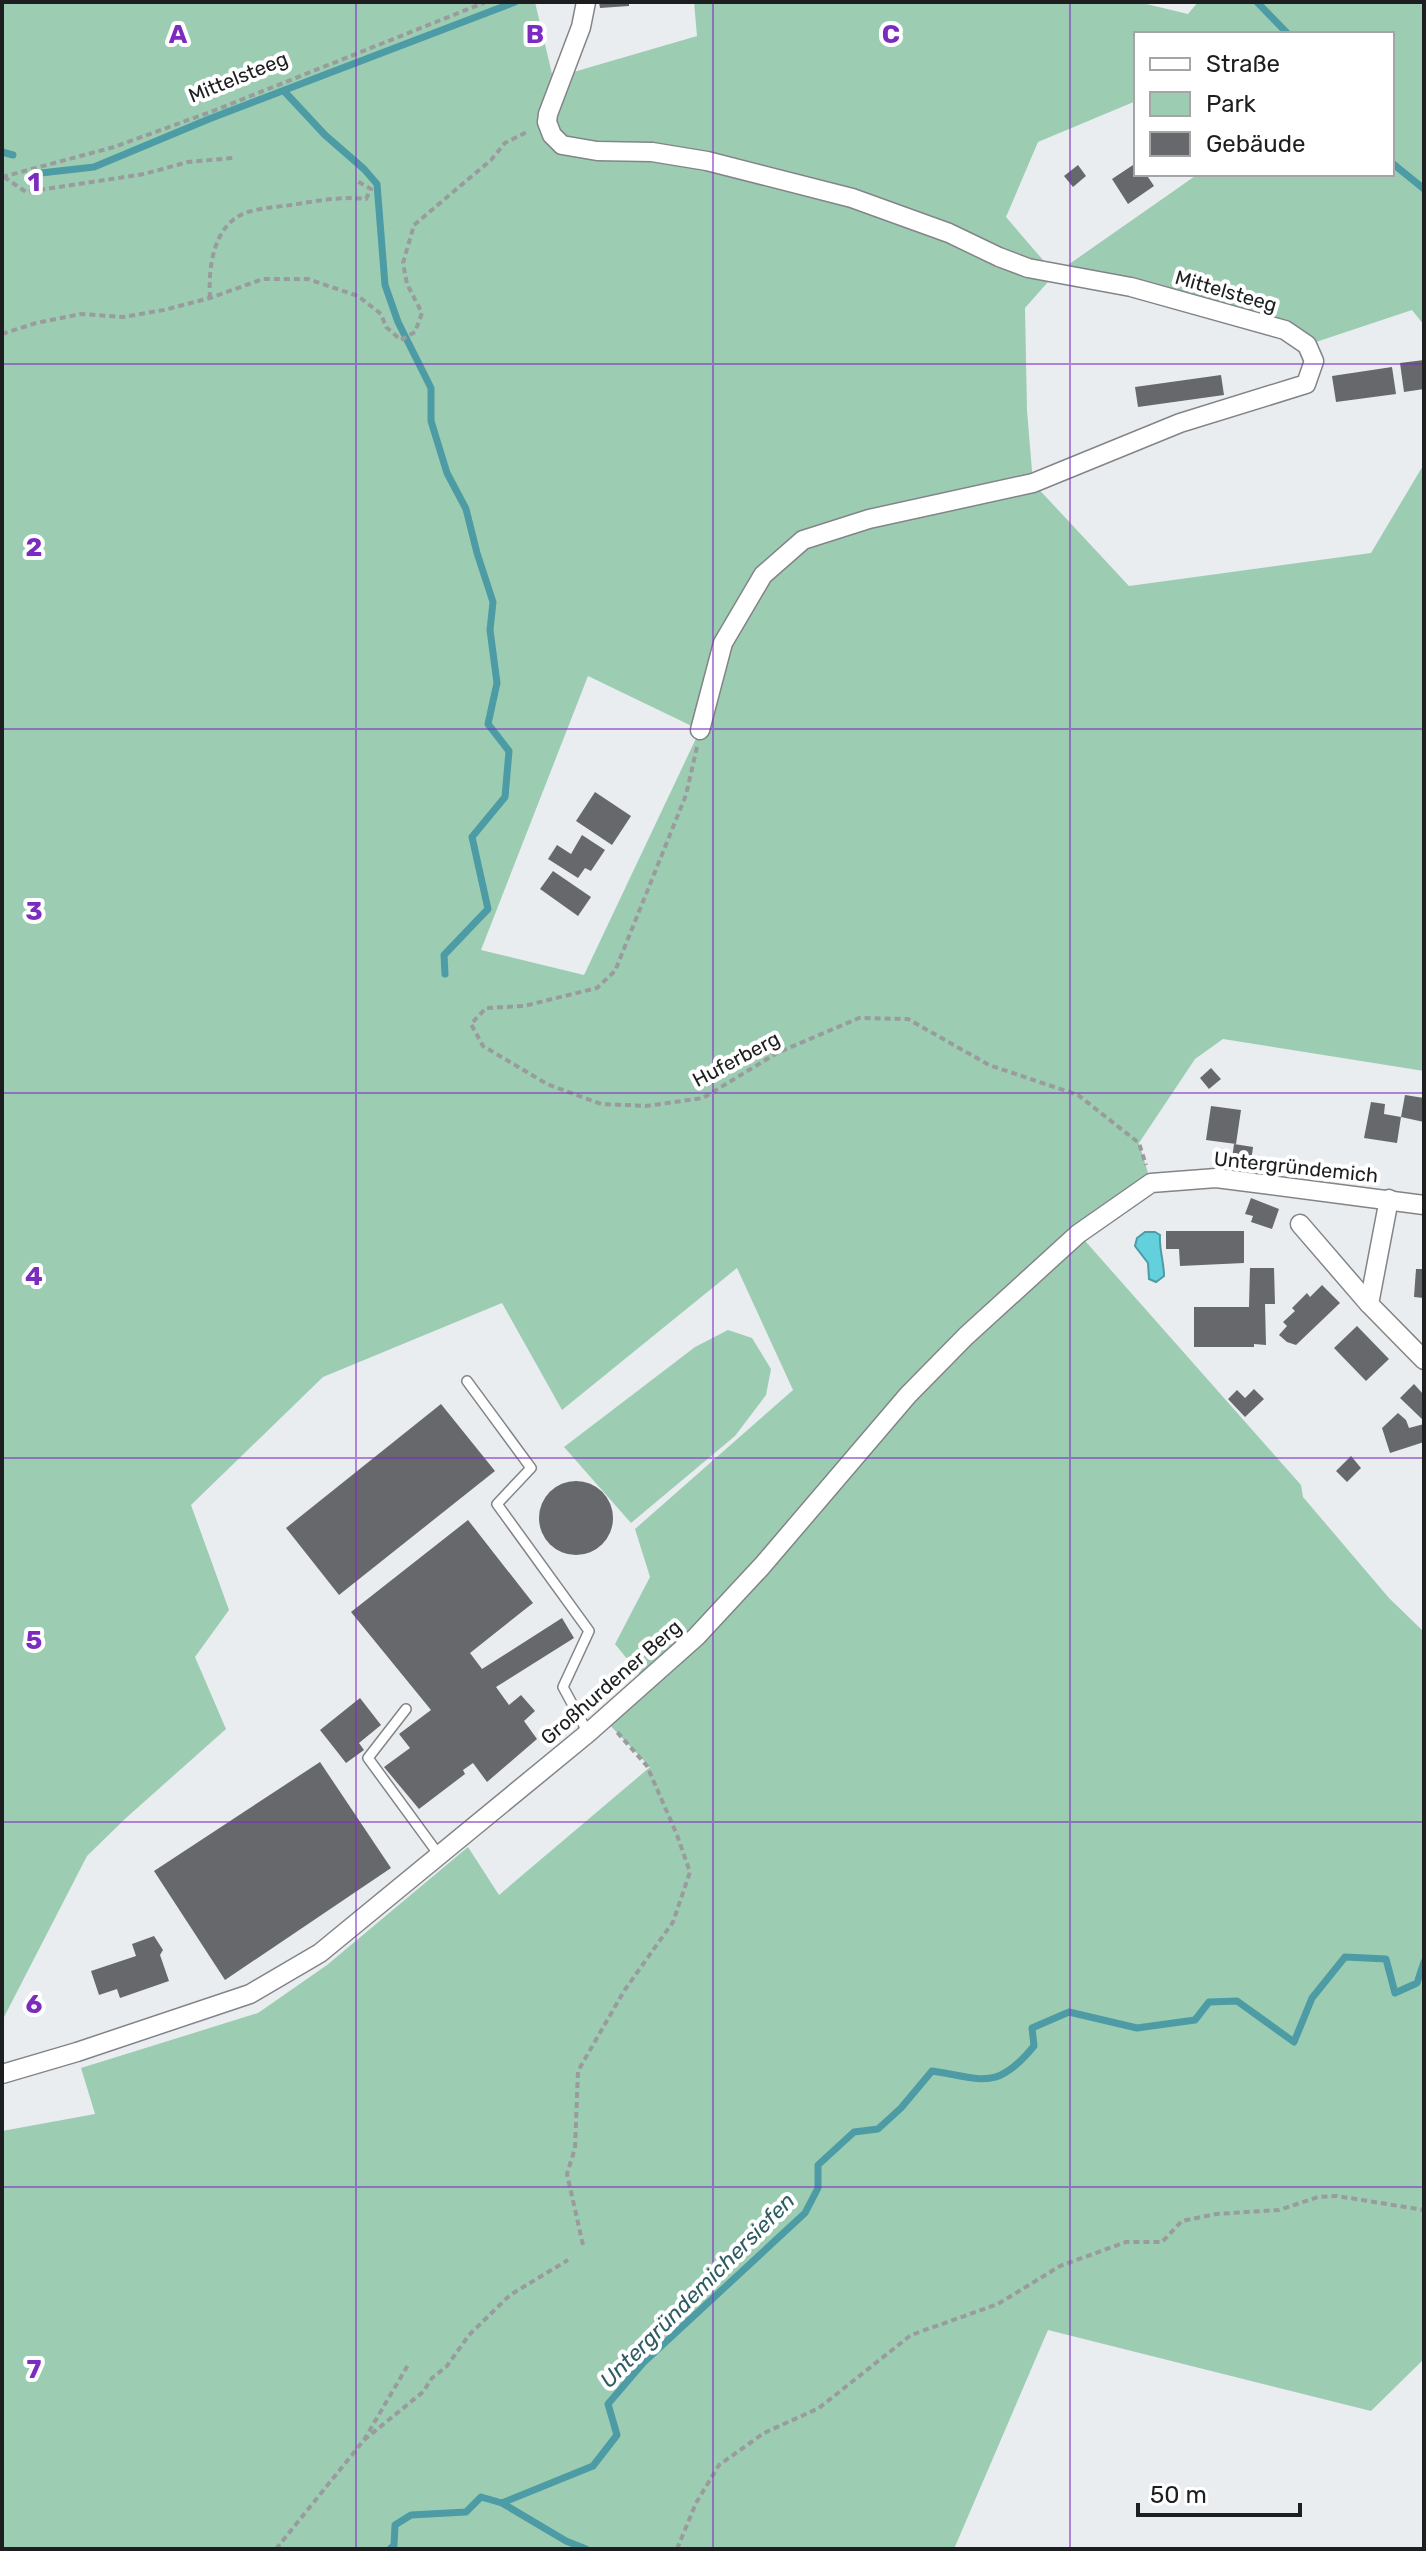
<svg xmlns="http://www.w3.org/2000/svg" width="1426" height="2551" font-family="Rubik,sans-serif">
<rect width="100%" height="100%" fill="#eaedf0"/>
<!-- green -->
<g fill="#9ccdb3" fill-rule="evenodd">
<path d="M2 2H535L553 78 697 36 694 2H1138L1188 14 1198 2H1424V325L1412 310 1307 345 1055 274 1025 308 1027 410 1033 483 1129 586 1371 553 1424 464V1071L1223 1039 1195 1059 1139 1143 1151 1183 1079 1234 1301 1485 1303 1497 1389 1598 1424 1632V2359L1371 2411 1048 2330 954 2549H2V2131L95 2114 81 2068 258 2013 327 1965 468 1847 499 1895 650 1767 604 1719 645 1681 615 1644 650 1577 635 1529 793 1390 737 1268 562 1410 502 1303 323 1377 191 1505 229 1610 195 1657 226 1729 126 1818 87 1856 2 2021ZM1136 34H1392V174H1198L1055 274 1006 217 1038 142 1136 101ZM588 676 700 730 584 975 481 950Z"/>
<polygon points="728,1330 752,1338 771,1369 766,1395 735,1436 631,1523 564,1447 695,1347"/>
</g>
<!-- water -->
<path fill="#62d0dd" stroke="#4d9ba4" stroke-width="2" d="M1145 1232H1155L1160 1235C1159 1250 1164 1261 1164 1276L1156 1282 1149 1279 1148 1263 1135 1246 1137 1238Z"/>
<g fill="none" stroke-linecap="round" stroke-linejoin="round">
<!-- stream -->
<g stroke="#4d9ba4" stroke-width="7">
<polyline points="1257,2 1288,34"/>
<polyline points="284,91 325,135 364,169 377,184 385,285 398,322 431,388 431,421 447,473 466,509 477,553 493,602 490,630 497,683 488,724 509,751 505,797 472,837 488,909 444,955 445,974"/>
<polyline points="2,152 13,155"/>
<polyline points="1392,163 1424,189"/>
<polyline points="41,173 94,167 209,119 515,2"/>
<polyline points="502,2503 566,2541 586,2549"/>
<path d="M390 2549 394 2545 395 2525 411 2515 466 2512 481 2497 502 2503 593 2466 617 2435 608 2404 643 2363 805 2213 818 2188V2165L854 2132 878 2129 901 2108 932 2071C984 2079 997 2091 1034 2046L1032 2028 1069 2012 1137 2028 1195 2020 1209 2002 1237 2001 1294 2042 1312 1998 1345 1957 1386 1959 1395 1993 1417 1983 1424 1962"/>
</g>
</g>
<!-- building -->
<g fill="#66686b">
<polygon points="599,2 629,2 629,6 600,8"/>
<polygon points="1136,163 1136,174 1146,174 1154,186 1128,204 1112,179"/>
<polygon points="1078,165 1086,176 1073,187 1064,176"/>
<polygon points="1424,360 1424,389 1404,392 1400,363"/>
<polygon points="1392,367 1396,394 1336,402 1332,376"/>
<polygon points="1221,375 1224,395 1138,407 1135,387"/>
<polygon points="595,792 631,816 612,845 576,821"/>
<polygon points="582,835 605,850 591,871 585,868 578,878 548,859 557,845 571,854"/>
<polygon points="553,871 591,897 578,916 540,889"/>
<polygon points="1211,1068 1221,1079 1209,1089 1200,1078"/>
<polygon points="1405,1095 1424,1098 1424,1122 1401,1117"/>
<polygon points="1371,1102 1385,1104 1384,1114 1401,1117 1397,1143 1364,1138"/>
<polygon points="1211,1106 1241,1110 1236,1144 1206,1140"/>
<polygon points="1234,1144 1253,1147 1250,1170 1231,1167"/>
<polygon points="1251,1198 1279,1209 1272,1229 1251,1222 1253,1216 1245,1214"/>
<polygon points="1166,1231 1244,1231 1244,1263 1180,1266 1179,1249 1166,1249"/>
<polygon points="1250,1268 1274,1268 1275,1304 1265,1304 1266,1345 1254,1344 1254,1347 1194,1347 1194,1307 1249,1307"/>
<polygon points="1416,1269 1424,1269 1424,1298 1414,1297"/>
<polygon points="1322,1285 1340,1303 1296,1345 1287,1342 1279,1335 1287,1326 1283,1322 1295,1311 1292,1308 1307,1293 1310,1297"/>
<polygon points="1357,1326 1389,1359 1366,1381 1334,1348"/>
<polygon points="1414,1384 1424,1395 1424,1421 1400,1398"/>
<polygon points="1254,1389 1264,1399 1245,1417 1228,1399 1237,1390 1245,1398"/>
<polygon points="441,1404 495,1471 339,1595 286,1528"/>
<polygon points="1398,1413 1406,1420 1409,1428 1424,1424 1424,1442 1390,1453 1382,1428"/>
<polygon points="1351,1456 1361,1468 1347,1482 1336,1471"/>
<circle cx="576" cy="1518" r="37"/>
<polygon points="468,1520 533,1603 470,1653 482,1669 562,1618 574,1638 496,1687 509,1705 521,1695 535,1711 524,1721 537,1739 487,1782 473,1763 463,1770 465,1774 419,1809 384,1767 410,1748 399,1734 431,1710 351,1612"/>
<polygon points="360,1698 381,1725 359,1743 364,1750 346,1763 320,1730"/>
<polygon points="320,1762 391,1868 225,1980 154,1871"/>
<polygon points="154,1936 163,1950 160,1955 169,1981 120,1998 117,1989 99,1995 91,1971 136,1956 132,1944"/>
</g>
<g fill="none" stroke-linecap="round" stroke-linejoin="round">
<!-- service casing -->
<g stroke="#828487" stroke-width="12">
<g id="service">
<polyline points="467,1381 531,1468 497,1504 589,1631 563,1687 588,1733"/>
<polyline points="406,1709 368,1758 439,1855"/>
</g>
</g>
<!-- minor casing -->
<g stroke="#828487" stroke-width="21">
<g id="minor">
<polyline points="586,2 581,27 548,114 547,122 552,135 562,145 597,151 652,152 707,161 852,198 949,233 999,257 1028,268 1131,287 1285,330 1307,345 1314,361 1306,384 1180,423 1033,483 869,519 803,540 763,575 723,643 700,730"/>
<polyline points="1389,1199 1369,1304 1424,1360"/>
<polyline points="1300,1224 1369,1304"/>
<polyline points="2,2074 77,2052 250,1994 320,1953 588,1733 696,1637 762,1566 908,1395 966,1336 1078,1234 1151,1183 1216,1178 1424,1205"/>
</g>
</g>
<!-- path -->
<g stroke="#999b9d" stroke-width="4" stroke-dasharray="6 4" stroke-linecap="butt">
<polyline points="2,177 114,147 213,111 486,2"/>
<polyline points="4,177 26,192 144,174 188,162 233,158"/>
<path d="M210 298C208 268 213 223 248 212 261 208 277 207 291 205 316 201 341 196 366 199L371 189 357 181"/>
<polyline points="2,334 36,323 81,314 123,317 164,310 210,298 263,279 308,279 358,296 381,314 386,327 401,340 415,332 422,313 407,284 403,263 414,225 491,160 505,143 529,131"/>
<polyline points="697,747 686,795 615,971 597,988 524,1006 486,1008 471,1024 483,1046 547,1084 601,1104 646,1106 703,1098 777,1053 859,1018 908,1019 989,1065 1078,1095 1139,1143 1146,1165"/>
<polyline points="583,2245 567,2174 575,2148 578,2071 624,1991 673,1922 690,1872 677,1835 647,1766 617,1732"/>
<polyline points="364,2440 423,2392 432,2378 447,2366 469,2335 510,2295 568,2260"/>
<polyline points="276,2549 364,2440 408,2365"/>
<polyline points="677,2549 696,2503 719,2465 764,2433 819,2408 911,2335 998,2304 1060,2266 1126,2242 1162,2242 1182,2221 1216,2214 1279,2210 1318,2197 1337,2196 1424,2210"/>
</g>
<!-- service -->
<use href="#service" stroke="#fff" stroke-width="9"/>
<!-- minor -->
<use href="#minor" stroke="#fff" stroke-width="18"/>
</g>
<!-- grid -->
<path fill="none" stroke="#7b2cbf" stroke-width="2" stroke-opacity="0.55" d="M356 2V2549M713 2V2549M1070 2V2549M2 364H1424M2 729H1424M2 1093H1424M2 1458H1424M2 1822H1424M2 2187H1424"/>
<g text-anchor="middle" stroke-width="8" stroke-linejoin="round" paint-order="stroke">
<!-- street labels -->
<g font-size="20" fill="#1d1e1f" stroke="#fff">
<text transform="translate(238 77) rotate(-22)" y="7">Mittelsteeg</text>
<text transform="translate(1226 291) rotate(16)" y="7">Mittelsteeg</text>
<text transform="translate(736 1059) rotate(-28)" y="7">Huferberg</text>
<text transform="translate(1296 1167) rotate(6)" y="7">Untergründemich</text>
<text transform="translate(611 1682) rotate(-41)" y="7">Großhurdener Berg</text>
</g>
<!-- water labels -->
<g font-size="22" font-style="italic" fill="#2d5c62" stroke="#fff">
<text transform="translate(697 2290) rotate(-45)" y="8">Untergründemichersiefen</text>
</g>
</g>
<g font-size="26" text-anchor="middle" font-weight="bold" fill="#7b2cbf" stroke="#fff" stroke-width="8" stroke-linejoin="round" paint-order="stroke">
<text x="178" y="43">A</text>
<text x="535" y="43">B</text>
<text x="891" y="43">C</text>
<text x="34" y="191">1</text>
<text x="34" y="556">2</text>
<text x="34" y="920">3</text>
<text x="34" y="1285">4</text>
<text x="34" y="1649">5</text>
<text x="34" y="2013">6</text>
<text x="34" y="2378">7</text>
</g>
<!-- border -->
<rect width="1426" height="2551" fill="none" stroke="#1d1e1f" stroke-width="8"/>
<!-- legend -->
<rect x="1134" y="32" width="260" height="144" fill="#ffffff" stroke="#a5a5a5" stroke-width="2"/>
<rect x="1150" y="58" width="40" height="12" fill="#ffffff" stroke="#a5a5a5" stroke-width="2"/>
<text x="1206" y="72" font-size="24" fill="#1d1e1f">Straße</text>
<rect x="1150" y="92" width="40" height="24" fill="#9ccdb3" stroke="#a5a5a5" stroke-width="2"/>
<text x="1206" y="112" font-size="24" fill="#1d1e1f">Park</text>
<rect x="1150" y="132" width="40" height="24" fill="#66686b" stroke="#a5a5a5" stroke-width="2"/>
<text x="1206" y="152" font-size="24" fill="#1d1e1f">Gebäude</text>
<!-- scale -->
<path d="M1138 2503v12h162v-12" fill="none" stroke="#1d1e1f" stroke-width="4"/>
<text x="1150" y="2503" font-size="24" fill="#1d1e1f" stroke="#ffffff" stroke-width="6" paint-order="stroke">50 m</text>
</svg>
